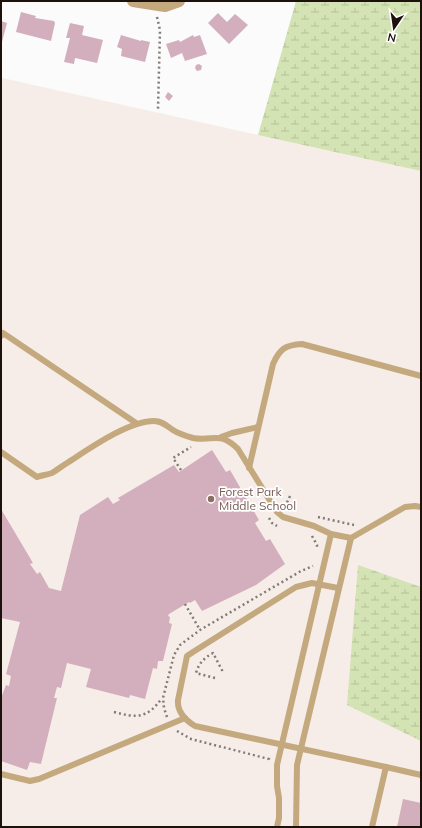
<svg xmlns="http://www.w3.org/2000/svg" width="422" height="828" font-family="Mulish,sans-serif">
<defs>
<pattern id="wetland-marsh" width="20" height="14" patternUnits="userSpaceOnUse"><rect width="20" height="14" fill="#d4e3b4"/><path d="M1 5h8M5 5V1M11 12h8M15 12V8" fill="none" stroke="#b6c299"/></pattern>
</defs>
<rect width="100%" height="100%" fill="#fbfbfb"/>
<!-- built -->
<polygon fill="#f6ede8" points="2,78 421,171 421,827 1,827"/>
<!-- wetland -->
<g fill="url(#wetland-marsh)">
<polygon points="296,1 421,1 421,171 258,135"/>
<polygon points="358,565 421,587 421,741 347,705"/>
</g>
<!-- building -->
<g fill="#d3afbd">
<polygon points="21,12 36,16 35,18 54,21 55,23 51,41 16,32"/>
<polygon points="218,13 227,22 235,14 248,25 229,44 208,23"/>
<polygon points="1,21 7,23 2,42 1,41"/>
<polygon points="70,23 84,26 82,35 103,40 97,63 75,58 74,64 64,62 70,38 66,38"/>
<polygon points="121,35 141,41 141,40 150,42 145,62 121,56 122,49 117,47"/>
<polygon points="193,35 194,37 200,35 207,54 185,61 182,53 171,58 166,44 179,40 180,42"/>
<polygon points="199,64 202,66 201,70 197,71 195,68 196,65"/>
<polygon points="168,92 173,96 169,101 165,97"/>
<polygon points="212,450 226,472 230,470 259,520 255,523 266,541 270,539 285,564 256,585 202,611 195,600 190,603 189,602 169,614 168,616 170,617 169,623 172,624 163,661 158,661 157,669 153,668 145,699 130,695 129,698 86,687 91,669 67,663 61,688 57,687 54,698 57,698 41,764 30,762 27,770 1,761 1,698 6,685 9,686 11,676 6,674 20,622 1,618 1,509 33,563 30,564 37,574 40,572 49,588 61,591 80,515 108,497 113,504 120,500 118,498 174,465 179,472"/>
<polygon points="403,799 421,803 421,827 397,827"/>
</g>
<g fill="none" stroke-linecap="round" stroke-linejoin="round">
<!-- path -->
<g stroke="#817b78" stroke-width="2.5" stroke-dasharray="2 3" stroke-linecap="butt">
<polyline points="157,17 160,30 158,109"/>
<polyline points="181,470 173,458 191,447"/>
<polyline points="285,507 290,496"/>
<polyline points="318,517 354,525"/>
<polyline points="269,518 272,523 277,526"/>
<polyline points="312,536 317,545 317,547"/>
<polyline points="185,604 200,630"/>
<path d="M215 678 196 673C199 663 204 658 213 653L223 672"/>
<path d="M114 712C137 718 147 719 162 698"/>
<polyline points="167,717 164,708 163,698 174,655 180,645 200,630 301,571 313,566"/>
<polyline points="177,731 191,739 269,759 268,761"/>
</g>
<!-- service -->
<g stroke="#c4a97e" stroke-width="6">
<polyline points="1,336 3,333 136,423"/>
<polyline points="221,437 232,433 258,427"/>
<path d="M1 452 37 477C42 475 47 475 52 473 57 470 62 466 67 463 89 449 128 421 154 421 162 421 167 426 173 430 179 434 186 436 193 438 214 442 218 430 238 449L277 512 283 517 314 526 331 534 351 538 405 507 415 506 421 507"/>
<path d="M249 468 273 364C280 348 286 345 302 344L421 376"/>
<path d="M338 588 312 583 296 587 193 652 187 656 178 700C177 712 185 720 195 726L386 767 372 827"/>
<polyline points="386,767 421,775"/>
<polyline points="1,774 30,781 39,779 185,718"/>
<polyline points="277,827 279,818 279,798 277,786 277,765 331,534"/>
<polyline points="296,827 297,765 351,538"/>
</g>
<!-- minor -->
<polyline stroke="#c4a97e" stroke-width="12" points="133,1 165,6 179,1"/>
</g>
<!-- markers -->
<circle fill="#8d6e63" stroke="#fff" stroke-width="1.5" cx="211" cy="499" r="4"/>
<g text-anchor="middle" stroke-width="3.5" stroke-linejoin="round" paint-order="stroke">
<!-- education labels -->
<g font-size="12" fill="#785e54" stroke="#fff" text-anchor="start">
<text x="219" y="496">Forest Park<tspan x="219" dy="14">Middle School</tspan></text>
</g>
</g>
<!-- border -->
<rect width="422" height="828" fill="none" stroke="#1d110b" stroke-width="4"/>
<!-- north arrow -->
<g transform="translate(394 28) rotate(193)" stroke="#ffffff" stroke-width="3" paint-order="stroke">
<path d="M0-3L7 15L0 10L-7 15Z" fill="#1d110b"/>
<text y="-6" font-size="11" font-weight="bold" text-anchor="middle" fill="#1d110b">N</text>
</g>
</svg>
